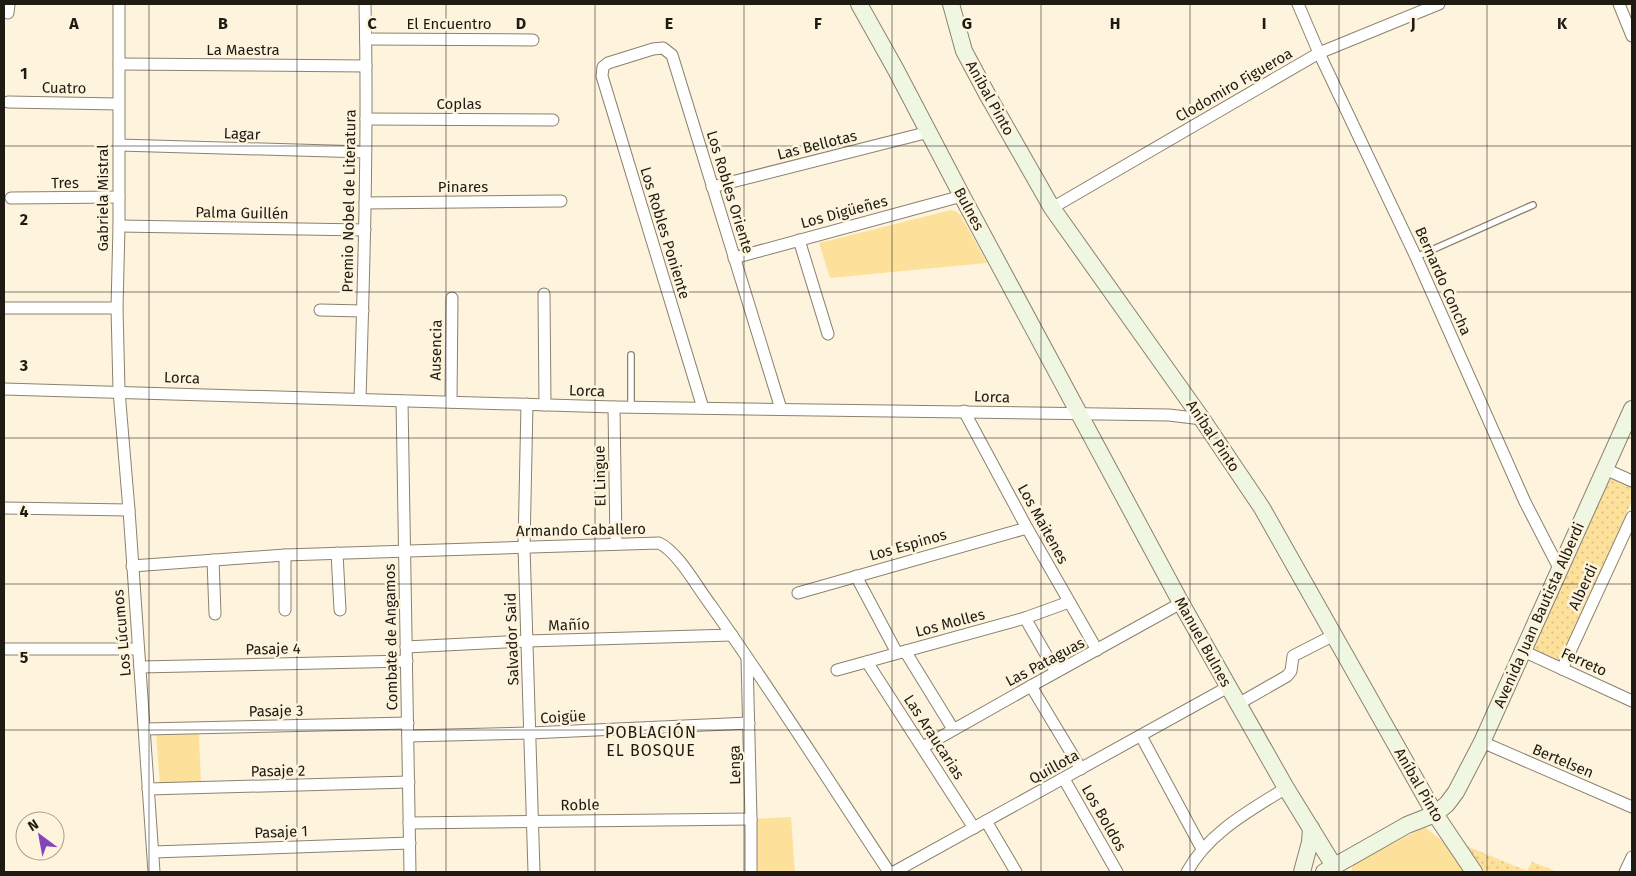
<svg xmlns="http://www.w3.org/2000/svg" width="1636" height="876" font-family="'Fira Sans',sans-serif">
<defs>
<pattern id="grass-dots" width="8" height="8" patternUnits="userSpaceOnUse" patternTransform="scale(1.25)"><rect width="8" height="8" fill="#fde19b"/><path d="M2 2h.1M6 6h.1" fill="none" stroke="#d8c085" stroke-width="1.8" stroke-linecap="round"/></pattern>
</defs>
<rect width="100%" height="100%" fill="#fef4dd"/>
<!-- grass -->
<g fill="url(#grass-dots)">
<polygon points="1608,477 1632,486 1632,501 1559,660 1532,648"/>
<polygon points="1464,845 1527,871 1532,862 1558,872 1483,872"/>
</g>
<!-- green -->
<g fill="#fde19b">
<polygon points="951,210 957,212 961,216 987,263 830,278 819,243"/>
<polygon points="156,733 199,733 201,786 160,786"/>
<polygon points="791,817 795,872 756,872 751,819"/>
<polygon points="1425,827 1451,848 1465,872 1351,872 1353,864"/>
</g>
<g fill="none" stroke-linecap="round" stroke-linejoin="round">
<!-- lane casing -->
<g stroke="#8b826e" stroke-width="8">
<g id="lane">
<polyline points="1416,257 1533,205"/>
<polyline points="631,407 631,355"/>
</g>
</g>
<!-- street casing -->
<g stroke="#8b826e" stroke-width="13">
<g id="street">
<polyline points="119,4 119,226 117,308 119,391 129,510 154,872"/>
<polyline points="1298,4 1319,53 1416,257 1525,502 1560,570"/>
<polyline points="1619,4 1632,36"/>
<polyline points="8,13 9,4"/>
<polyline points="366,39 533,40"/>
<polyline points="119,64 366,66"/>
<polyline points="8,102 118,104"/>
<polyline points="366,119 553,120"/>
<polyline points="119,145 365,152"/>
<polyline points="712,187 929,132"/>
<polyline points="11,198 119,197"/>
<polyline points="365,203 561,201"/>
<polyline points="1052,208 1319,53 1439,4"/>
<polyline points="119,226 365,230"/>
<polyline points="799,240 828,334"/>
<polyline points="734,258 962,196"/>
<polyline points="544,294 545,405"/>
<polyline points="4,308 117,308"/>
<polyline points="320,310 363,311"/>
<polyline points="4,389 614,407 1169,415 1202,419"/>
<path d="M360 399C364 267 368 135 365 4"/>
<polyline points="402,401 410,872"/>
<polyline points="451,402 452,298"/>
<polyline points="527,404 524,547 534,872"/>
<polyline points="614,407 616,544"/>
<polyline points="703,408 602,76 603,67 608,63 653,49 663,48 672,55 781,409"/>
<polyline points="964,411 1027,528 1097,650"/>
<polyline points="1605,469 1632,481"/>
<polyline points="4,508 129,510"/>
<polyline points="337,553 340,610"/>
<polyline points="285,555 285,610"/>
<polyline points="213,560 215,614"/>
<path d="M132 566 285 555 659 543C678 552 697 587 710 604 772 691 830 783 889 872"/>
<polyline points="856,576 897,653"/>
<polyline points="798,593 1027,528"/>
<polyline points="1025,618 1056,672"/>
<polyline points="406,647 527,641 732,635"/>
<polyline points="4,649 138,649"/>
<polyline points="905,651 953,729"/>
<polyline points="1523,651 1632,701"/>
<polyline points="747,658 751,819 751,872"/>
<polyline points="867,662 974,828"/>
<polyline points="140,667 407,661"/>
<polyline points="1562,669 1632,517"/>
<polyline points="837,670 1025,618 1069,602"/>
<polyline points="1031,686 1081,769"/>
<polyline points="1238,704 1287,676 1291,671 1293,656 1334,635"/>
<polyline points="145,729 408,723"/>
<polyline points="408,736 530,733 749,723"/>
<polyline points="1141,736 1202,849"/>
<polyline points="1482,742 1632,807"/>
<polyline points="923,747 1031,686 1181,603"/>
<polyline points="1064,779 1117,872"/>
<polyline points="148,789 409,782"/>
<polyline points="986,821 1016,872"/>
<polyline points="409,823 751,819"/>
<polyline points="153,852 410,843"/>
<polyline points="894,872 1228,687"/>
<path d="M1187 872C1208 833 1249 811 1286 788"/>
<polyline points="1625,872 1632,857"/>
</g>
</g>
<!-- secondary casing -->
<g stroke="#8b826e" stroke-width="18">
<g id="secondary">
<polyline points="859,4 896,70 962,196 1181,603 1286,788 1334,866"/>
<polyline points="951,4 964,51 987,94 1052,208 1202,419 1262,508 1435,814 1474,872"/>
<polyline points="1302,872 1310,842 1311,828"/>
<polyline points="1324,872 1407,825 1435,814 1447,804 1456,792 1482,742 1632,409"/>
</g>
</g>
<!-- lane -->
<use href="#lane" stroke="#fff" stroke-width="5.5"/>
<!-- street -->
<use href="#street" stroke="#fff" stroke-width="11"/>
<!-- secondary -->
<use href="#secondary" stroke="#eff6e2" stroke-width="16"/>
</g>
<!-- grid -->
<path fill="none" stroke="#1e1b13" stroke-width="1" stroke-opacity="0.55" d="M149 4V872M297 4V872M446 4V872M595 4V872M744 4V872M892 4V872M1041 4V872M1190 4V872M1339 4V872M1487 4V872M4 146H1632M4 292H1632M4 438H1632M4 584H1632M4 730H1632"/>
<g text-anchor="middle" stroke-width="5" stroke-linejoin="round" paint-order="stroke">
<!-- street labels -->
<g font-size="15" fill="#1e1b13" stroke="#fef4dd">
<text x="449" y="29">El Encuentro</text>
<text x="243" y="55">La Maestra</text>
<text transform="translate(1234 85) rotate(-30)" y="5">Clodomiro Figueroa</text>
<text transform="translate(64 88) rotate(1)" y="5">Cuatro</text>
<text transform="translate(990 98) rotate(61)" y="5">Aníbal Pinto</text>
<text x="459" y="109">Coplas</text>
<text transform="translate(242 134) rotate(2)" y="5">Lagar</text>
<text transform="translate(817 145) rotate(-14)" y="5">Las Bellotas</text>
<text transform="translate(65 183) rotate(-1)" y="5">Tres</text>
<text x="463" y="192">Pinares</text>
<text transform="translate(730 192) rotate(73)" y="5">Los Robles Oriente</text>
<text transform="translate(103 198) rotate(-90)" y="5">Gabriela Mistral</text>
<text transform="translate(349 201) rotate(-89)" y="5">Premio Nobel de Literatura</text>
<text transform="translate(969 209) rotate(62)" y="5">Bulnes</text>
<text transform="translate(844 212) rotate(-15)" y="5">Los Digüeñes</text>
<text transform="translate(242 213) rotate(1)" y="5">Palma Guillén</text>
<text transform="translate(665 233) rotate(73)" y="5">Los Robles Poniente</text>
<text transform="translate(1443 281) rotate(66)" y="5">Bernardo Concha</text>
<text transform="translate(436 350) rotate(-89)" y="5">Ausencia</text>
<text transform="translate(182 378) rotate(2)" y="5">Lorca</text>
<text transform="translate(587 391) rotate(2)" y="5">Lorca</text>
<text transform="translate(992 397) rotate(2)" y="5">Lorca</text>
<text transform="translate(1213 436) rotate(56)" y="5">Aníbal Pinto</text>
<text transform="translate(600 476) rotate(-91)" y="5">El Lingue</text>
<text transform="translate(1043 524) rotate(61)" y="5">Los Maitenes</text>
<text transform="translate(581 530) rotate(-1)" y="5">Armando Caballero</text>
<text transform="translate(908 545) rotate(-16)" y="5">Los Espinos</text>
<text transform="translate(1583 587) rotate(-65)" y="5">Alberdi</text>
<text transform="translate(1539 615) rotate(-66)" y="5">Avenida Juan Bautista Alberdi</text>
<text transform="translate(950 623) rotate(-15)" y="5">Los Molles</text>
<text transform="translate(569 625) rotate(-2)" y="5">Mañío</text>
<text transform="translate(122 633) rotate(-95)" y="5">Los Lúcumos</text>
<text transform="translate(391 637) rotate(-91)" y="5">Combate de Angamos</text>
<text transform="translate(512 639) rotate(-92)" y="5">Salvador Said</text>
<text transform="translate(1203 642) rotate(61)" y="5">Manuel Bulnes</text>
<text transform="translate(273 649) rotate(-1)" y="5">Pasaje 4</text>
<text transform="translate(1045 662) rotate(-28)" y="5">Las Pataguas</text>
<text transform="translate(1584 662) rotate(24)" y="5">Ferreto</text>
<text transform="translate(276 711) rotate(-1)" y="5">Pasaje 3</text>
<text transform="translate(563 717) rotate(-3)" y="5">Coigüe</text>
<text transform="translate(934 737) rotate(57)" y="5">Las Araucarias</text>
<text transform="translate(1563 761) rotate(23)" y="5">Bertelsen</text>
<text transform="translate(735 765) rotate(-91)" y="5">Lenga</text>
<text transform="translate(1054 767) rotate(-29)" y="5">Quillota</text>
<text transform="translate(278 771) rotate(-1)" y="5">Pasaje 2</text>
<text transform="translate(1419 785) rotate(60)" y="5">Aníbal Pinto</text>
<text transform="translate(580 805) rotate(-1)" y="5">Roble</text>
<text transform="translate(1104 818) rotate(60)" y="5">Los Boldos</text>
<text transform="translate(281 832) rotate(-2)" y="5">Pasaje 1</text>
</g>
<!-- neighbourhood labels -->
<g font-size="16" letter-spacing="1" fill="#1e1b13" stroke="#fef4dd">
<text x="651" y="738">POBLACIÓN<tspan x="651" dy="18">EL BOSQUE</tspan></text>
</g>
</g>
<g font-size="16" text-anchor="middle" font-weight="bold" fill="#1e1b13" stroke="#fef4dd" stroke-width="5" stroke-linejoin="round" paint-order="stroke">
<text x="74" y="29">A</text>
<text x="223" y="29">B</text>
<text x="372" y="29">C</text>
<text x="521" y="29">D</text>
<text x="669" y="29">E</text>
<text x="818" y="29">F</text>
<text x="967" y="29">G</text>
<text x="1115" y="29">H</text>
<text x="1264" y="29">I</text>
<text x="1413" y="29">J</text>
<text x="1562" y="29">K</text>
<text x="24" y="79">1</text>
<text x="24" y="225">2</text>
<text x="24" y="371">3</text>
<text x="24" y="517">4</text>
<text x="24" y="663">5</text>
</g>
<!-- border -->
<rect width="1636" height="876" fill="none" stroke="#1e1b13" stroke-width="10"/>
<!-- north arrow -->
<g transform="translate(40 836) rotate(328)"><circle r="24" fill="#fef4dd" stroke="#a49d8c"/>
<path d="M0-4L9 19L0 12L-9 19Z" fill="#8545ba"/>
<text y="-8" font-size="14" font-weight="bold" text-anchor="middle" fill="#1e1b13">N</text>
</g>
</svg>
